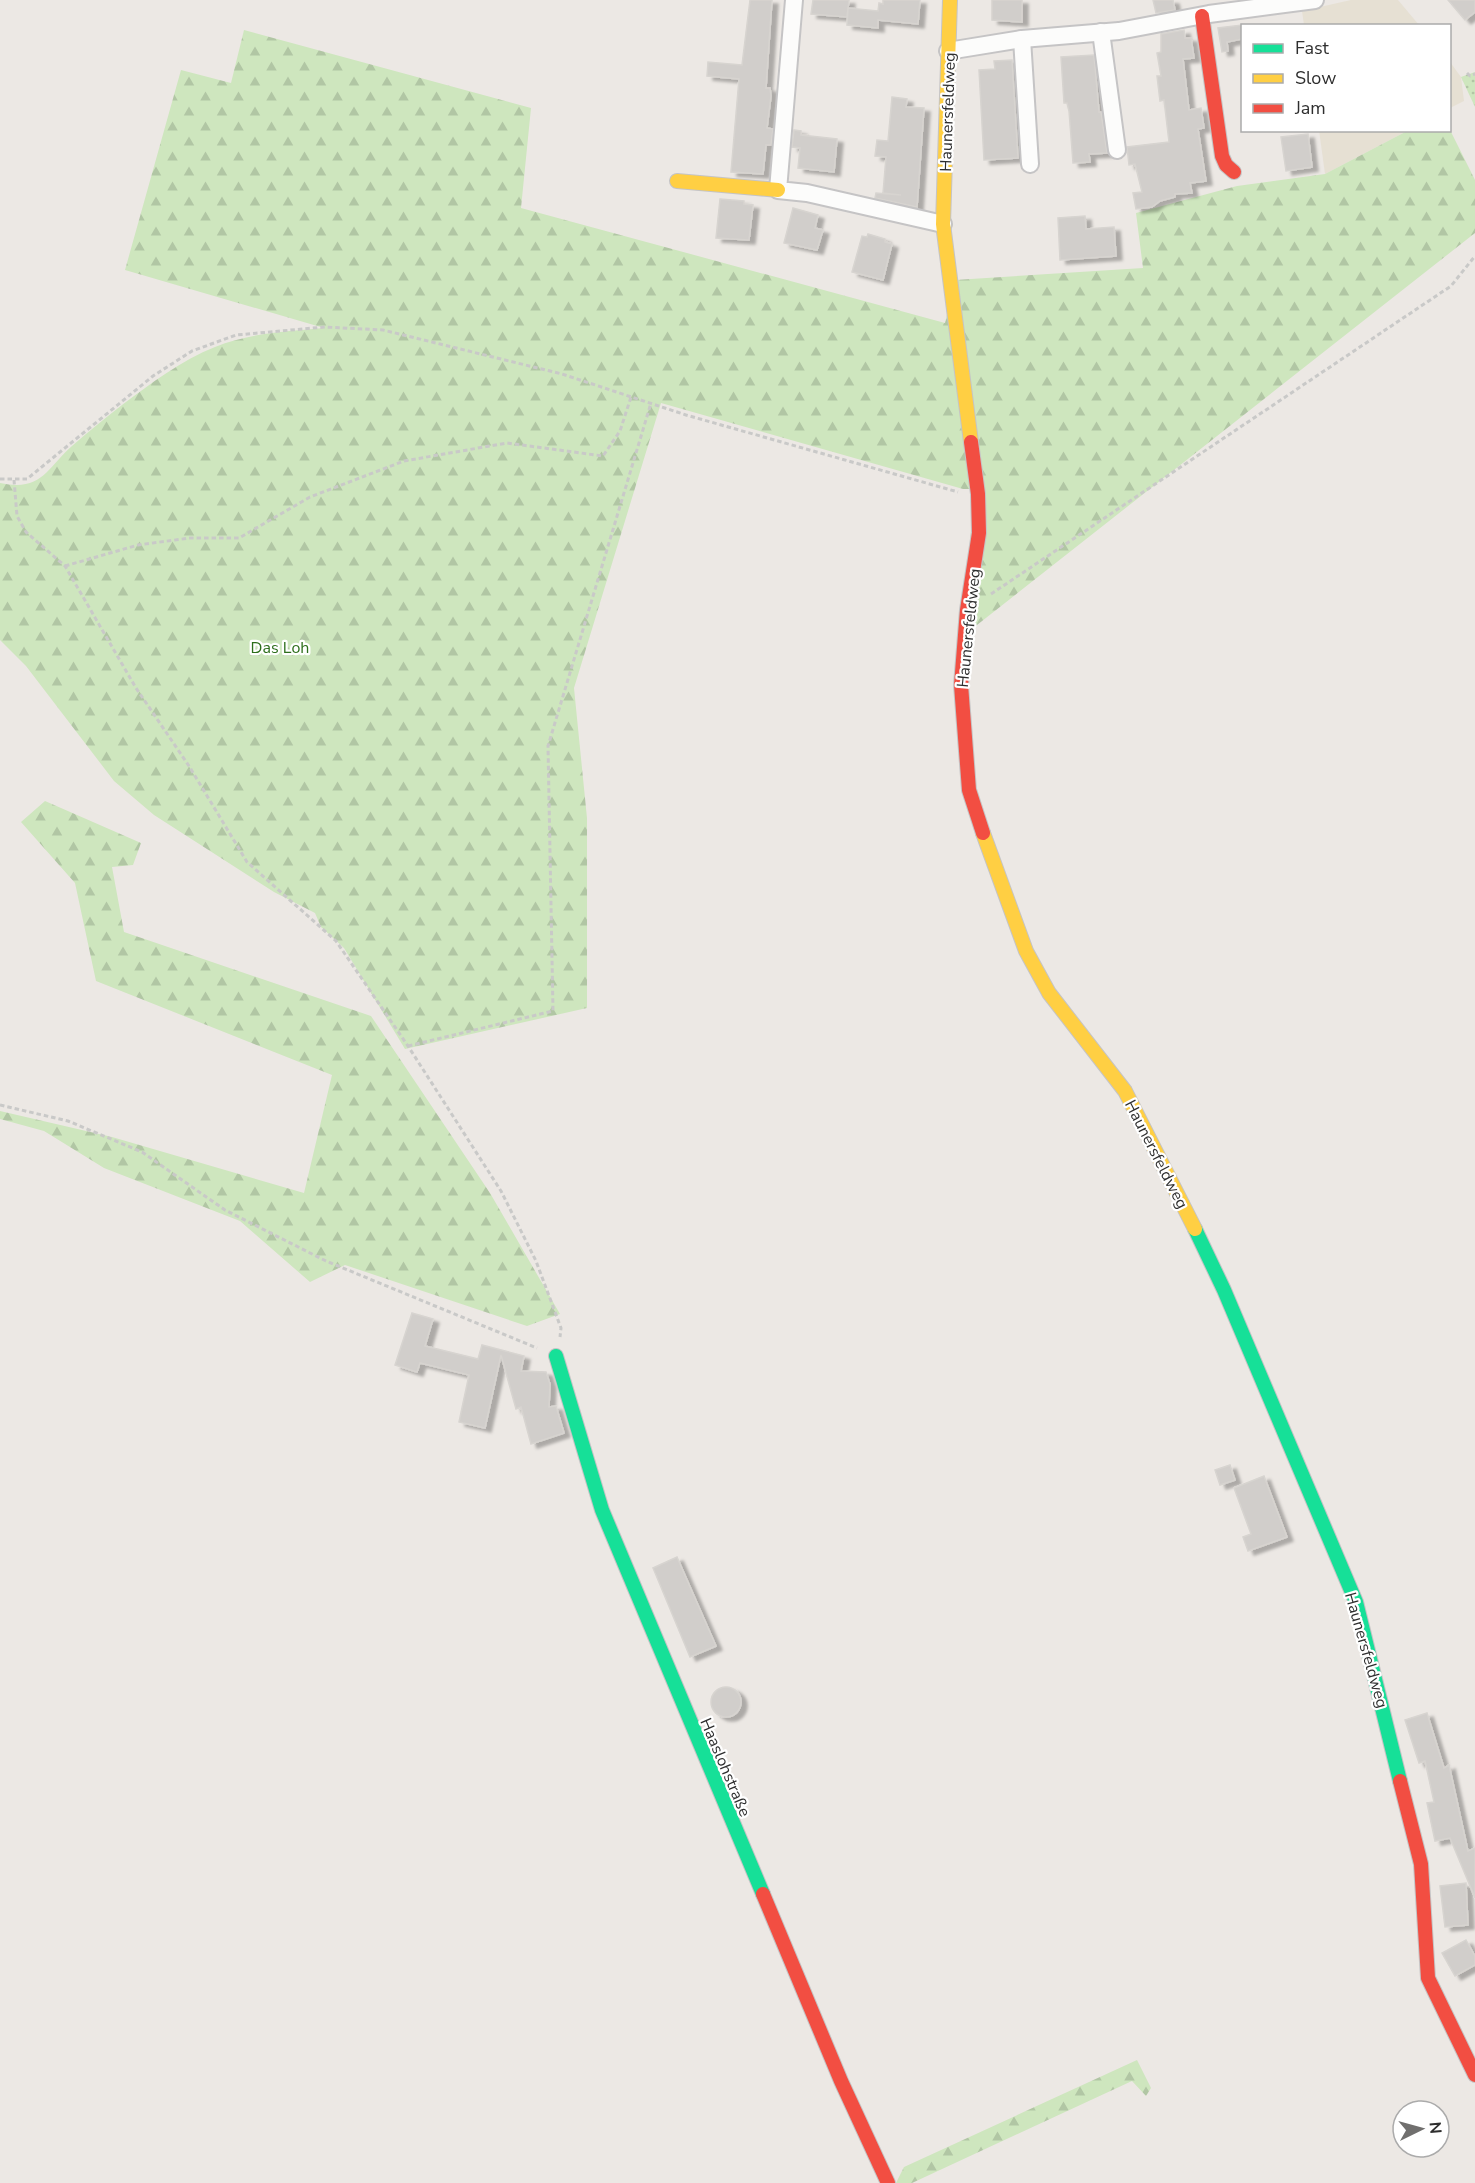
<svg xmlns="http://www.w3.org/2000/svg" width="1475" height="2183" font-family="'Nunito Sans',sans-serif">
<defs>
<pattern id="grass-dots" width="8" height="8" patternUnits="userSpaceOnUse" patternTransform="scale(1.5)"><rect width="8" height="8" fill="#cee6be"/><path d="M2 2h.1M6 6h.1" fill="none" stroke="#b1c6a4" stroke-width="1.8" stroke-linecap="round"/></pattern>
<pattern id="forest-firs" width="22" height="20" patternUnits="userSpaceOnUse" patternTransform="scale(1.5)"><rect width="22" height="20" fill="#cee6be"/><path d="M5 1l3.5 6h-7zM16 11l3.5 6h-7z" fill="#b1c6a4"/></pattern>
<filter id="shadow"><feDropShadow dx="6" dy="4" stdDeviation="1.5" flood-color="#0004"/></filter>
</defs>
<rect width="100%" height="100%" fill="#ece8e4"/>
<!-- education -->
<g fill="#e6e0d3">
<polygon points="1351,0 1398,0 1419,25 1304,25 1302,11"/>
<polygon points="1450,62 1461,77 1464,101 1450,108"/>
<polygon points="1319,130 1407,131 1325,174"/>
</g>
<!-- grass -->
<polygon fill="url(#grass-dots)" points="1475,72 1475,107 1461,77"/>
<!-- forest -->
<g fill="url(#forest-firs)">
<path d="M244 30 531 108 521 208 945 323 955 280 1143 268 1136 213 1237 186 1325 174 1407 131 1450 130 1475 180V233L963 636 974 489H963L661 403 574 688 587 818V1008L405 1049 344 948 321 927 315 913 274 892 154 815 114 781 26 666 0 640V483C42 492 47 468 72 446 88 432 105 418 122 405 150 384 182 360 215 347 249 333 289 331 324 328L125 270 181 70 231 83Z"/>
<polygon points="45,801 141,843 133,865 112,867 124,932 371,1016 490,1193 560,1314 527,1326 345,1265 310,1282 240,1221 104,1168 44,1131 0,1119 0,1111 112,1137 304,1193 332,1075 96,981 75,883 21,822"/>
<polygon points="1137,2060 1151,2088 1146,2096 1132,2081 912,2183 896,2183 904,2167"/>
</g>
<!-- building -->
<g fill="#d1cecb" stroke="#d7d4d0" stroke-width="1.5" filter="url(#shadow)">
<polygon points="750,0 772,0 766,88 770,88 771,96 767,128 773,129 771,145 766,145 763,174 731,172 739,79 707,76 708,62 742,65"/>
<polygon points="813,0 849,0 847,17 811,14"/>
<polygon points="883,0 920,0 918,24 878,20 878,28 847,25 848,8 878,11 879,3 883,4"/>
<polygon points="992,0 1022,0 1022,22 992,20"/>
<polygon points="1153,0 1173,0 1175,10 1156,13"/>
<polygon points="1448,0 1475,0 1475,12 1465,20"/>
<polygon points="1242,25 1242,39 1227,42 1228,51 1222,52 1218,28"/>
<polygon points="1184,30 1185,38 1191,38 1194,58 1183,59 1189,110 1201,108 1204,128 1198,129 1206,181 1190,183 1192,193 1175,194 1175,197 1160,201 1152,207 1136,209 1133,193 1142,192 1135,164 1129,165 1127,147 1169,142 1164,100 1160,101 1157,76 1161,76 1157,53 1161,52 1161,34"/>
<polygon points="1094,55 1099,112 1101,112 1107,153 1089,154 1090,162 1073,163 1069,111 1067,103 1064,103 1061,57"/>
<polygon points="1012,60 1018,158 984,160 979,70 995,69 994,61"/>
<polygon points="892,97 907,99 906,107 924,108 917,207 875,198 876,193 901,195 883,193 886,157 875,156 877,140 888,141"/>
<polygon points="794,130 801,131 801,135 837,139 834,172 798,168 800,148 792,147"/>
<polygon points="1308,134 1312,167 1286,171 1281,137"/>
<polygon points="720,199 744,201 744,204 753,205 749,240 716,238"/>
<polygon points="793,208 818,215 815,228 823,230 817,250 784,243"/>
<polygon points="1085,216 1086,229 1114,227 1116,256 1060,260 1058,218"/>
<polygon points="868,234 885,239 885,242 892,244 883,280 852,272 862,236 867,237"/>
<polygon points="412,1313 433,1319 425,1346 478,1359 482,1345 524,1356 521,1371 546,1372 550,1384 549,1407 556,1406 564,1433 531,1444 521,1407 516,1409 501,1355 485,1428 459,1422 469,1375 420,1363 417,1372 395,1365"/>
<polygon points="1230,1465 1235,1480 1220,1485 1215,1470"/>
<polygon points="1264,1476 1287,1537 1248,1551 1243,1537 1251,1534 1234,1488"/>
<polygon points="677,1557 716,1646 690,1657 653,1568"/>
<circle cx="726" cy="1702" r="15"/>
<polygon points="1427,1713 1444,1768 1449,1765 1468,1851 1475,1848 1475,1898 1450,1838 1435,1841 1427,1803 1434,1802 1425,1761 1419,1763 1405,1720"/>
<polygon points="1466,1883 1468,1925 1445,1927 1440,1886"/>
<polygon points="1466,1940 1475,1956 1475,1965 1455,1976 1442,1953"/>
</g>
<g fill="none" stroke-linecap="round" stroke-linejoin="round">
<!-- street casing -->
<g stroke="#c5c4c5" stroke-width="20">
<g id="street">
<polyline points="794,0 778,190 807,193 943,224"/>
<polyline points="1101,32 1117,150"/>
<polyline points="1022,39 1030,164"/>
<polyline points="948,51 1022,39 1119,31 1209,14 1315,0"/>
</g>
</g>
<!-- fast casing -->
<g stroke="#c5c4c5" stroke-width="16">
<g id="fast">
<polyline points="1195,1229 1224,1290 1356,1602 1400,1781"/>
<polyline points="556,1356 602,1510 763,1894"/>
</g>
</g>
<!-- slow casing -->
<g stroke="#c5c4c5" stroke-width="16">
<g id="slow">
<polyline points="950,0 943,224 971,442"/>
<polyline points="677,181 778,190"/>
<polyline points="983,833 1026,951 1049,993 1125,1091 1195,1229"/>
</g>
</g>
<!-- jam casing -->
<g stroke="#c5c4c5" stroke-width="16">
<g id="jam">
<polyline points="1202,16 1222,156 1226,165 1234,172"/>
<polyline points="971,442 978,494 979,533 967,610 961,685 969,790 983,833"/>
<polyline points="1400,1781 1421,1864 1428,1978 1475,2075"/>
<polyline points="763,1894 841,2081 888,2183"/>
</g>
</g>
<!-- path -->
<g stroke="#c9c9c8" stroke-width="3" stroke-dasharray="4.5 3" stroke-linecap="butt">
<polyline points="1467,73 1470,76 1475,74"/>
<polyline points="0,479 27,479 153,376 192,351 236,335 325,327 383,330 562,374 686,415 958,492"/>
<polyline points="14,480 17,516 26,532 65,566 136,688 189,766 247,862 336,941 408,1046 501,1191 536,1261 561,1328 560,1337"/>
<polyline points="65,566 138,545 190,538 239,538 310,497 404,461 507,443 603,456 620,431 631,397"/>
<polyline points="991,594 1451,286 1475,256"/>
<polyline points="408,1046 553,1011 548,746 651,403"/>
<polyline points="0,1105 68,1121 142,1152 225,1210 326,1261 537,1348"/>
</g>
<!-- street -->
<use href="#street" stroke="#fcfcfb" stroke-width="16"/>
<!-- fast -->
<use href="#fast" stroke="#16e098" stroke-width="14"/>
<!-- slow -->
<use href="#slow" stroke="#ffcf43" stroke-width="14"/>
<!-- jam -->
<use href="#jam" stroke="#f24e42" stroke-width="14"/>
</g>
<g text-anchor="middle" stroke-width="4.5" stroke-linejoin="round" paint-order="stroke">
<!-- street labels -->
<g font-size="16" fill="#2e2e2e" stroke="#fff">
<text transform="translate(947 112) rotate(-88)" y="6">Haunersfeldweg</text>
<text transform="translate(968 628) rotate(-84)" y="6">Haunersfeldweg</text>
<text transform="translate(1157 1154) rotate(63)" y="6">Haunersfeldweg</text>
<text transform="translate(1367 1650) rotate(74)" y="6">Haunersfeldweg</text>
<text transform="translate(726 1767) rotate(67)" y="6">Haaslohstraße</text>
</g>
<!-- park labels -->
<g font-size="16" fill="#2c6e1b" stroke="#fff">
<text x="280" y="653">Das Loh</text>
</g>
</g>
<!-- legend -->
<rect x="1241" y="24" width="210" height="108" fill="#ffffff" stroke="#ababab" stroke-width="1.5"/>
<rect x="1253" y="44" width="30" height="9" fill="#16e098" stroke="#ababab" stroke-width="1.5"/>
<text x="1295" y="54" font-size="18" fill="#2e2e2e">Fast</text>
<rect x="1253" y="74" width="30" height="9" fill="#ffcf43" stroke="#ababab" stroke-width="1.5"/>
<text x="1295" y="84" font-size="18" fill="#2e2e2e">Slow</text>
<rect x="1253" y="104" width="30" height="9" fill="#f24e42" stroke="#ababab" stroke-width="1.5"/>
<text x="1295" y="114" font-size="18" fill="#2e2e2e">Jam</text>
<!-- north arrow -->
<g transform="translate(1421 2129) rotate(85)"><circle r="28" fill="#ffffff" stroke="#ababab" stroke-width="1.5"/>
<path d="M0-4.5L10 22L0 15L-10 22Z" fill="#706f6e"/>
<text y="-9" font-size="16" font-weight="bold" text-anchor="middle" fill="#2e2e2e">N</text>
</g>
</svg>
